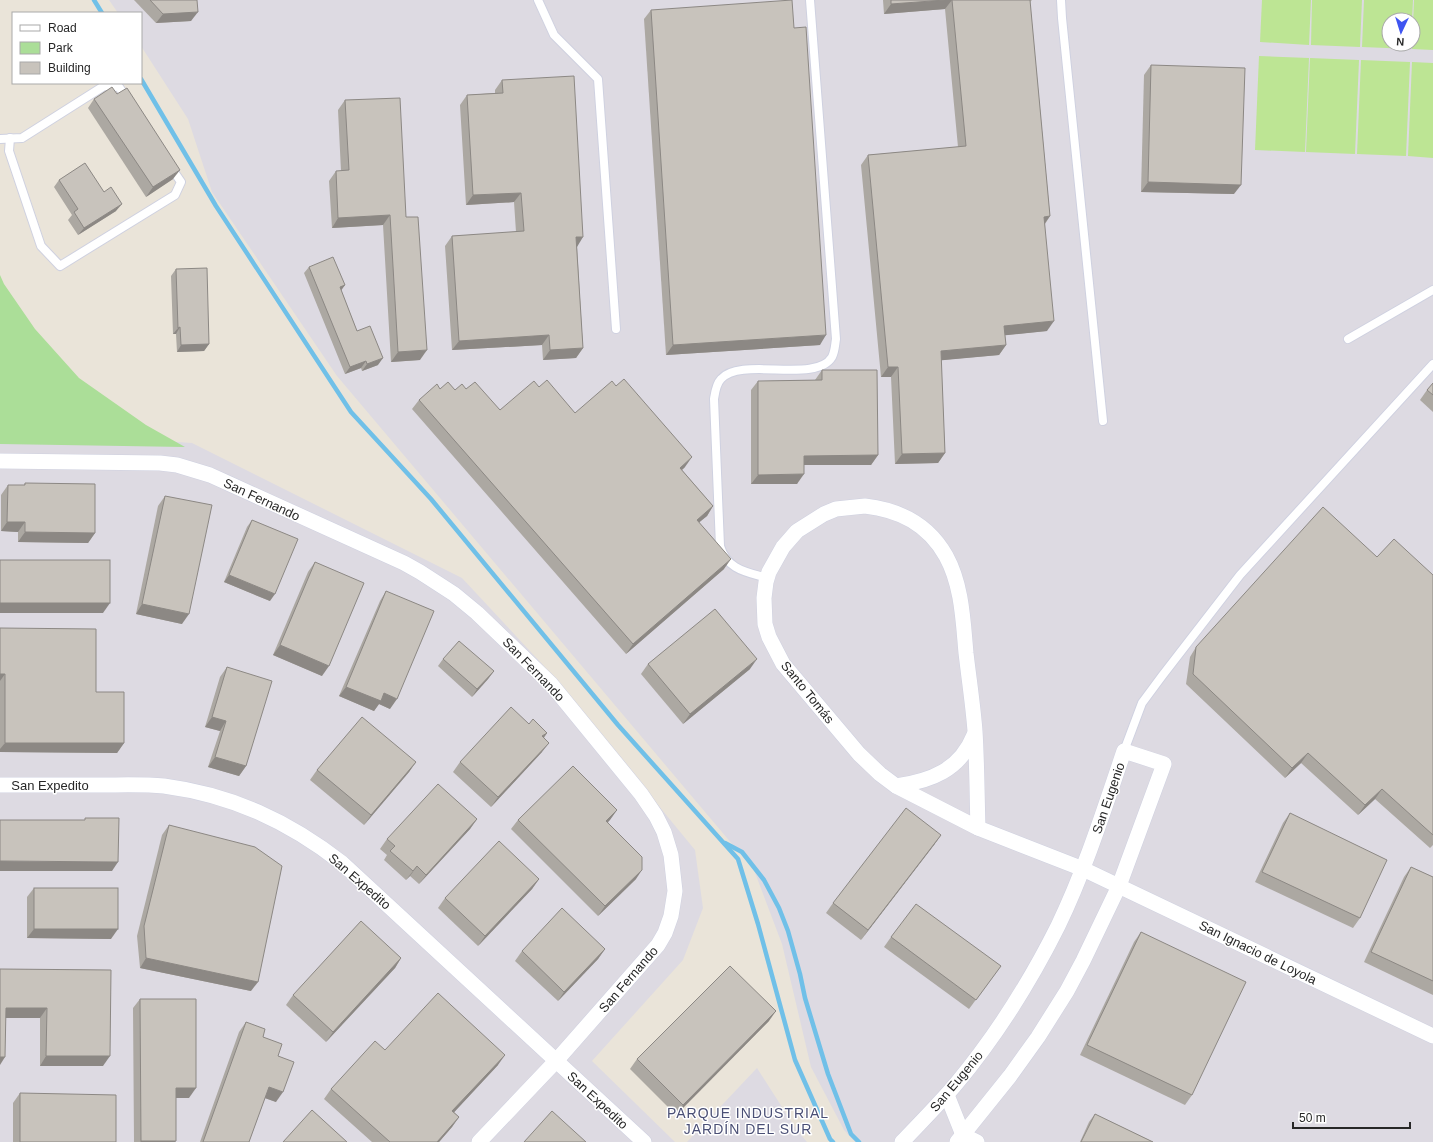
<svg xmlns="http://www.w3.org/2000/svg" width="1433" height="1142" font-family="Arial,sans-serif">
<rect width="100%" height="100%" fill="#eae4d9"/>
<!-- industrial -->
<g fill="#dddae2" fill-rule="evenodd">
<path d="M109 0H1433V1142H855L844 1130 811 1067 782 944 754 870 337 376 212 192 188 119 141 46V13H118ZM1389 20H1413V44H1389Z"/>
<polygon points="145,440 192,443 462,578 543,665 695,850 703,908 683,960 592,1061 675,1142 0,1142 0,441"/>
<polygon points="757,1068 796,1129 807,1142 687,1142"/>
</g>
<!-- green -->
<polygon fill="#abde98" points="0,275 4,284 35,329 79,378 146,425 185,447 0,444"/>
<!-- pitch -->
<g fill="#bde594">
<polygon points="1262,0 1311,0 1309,45 1260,42"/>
<polygon points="1312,0 1362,0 1360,47 1311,45"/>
<polygon points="1364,0 1413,0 1412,20 1389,20 1389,44 1411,44 1411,49 1362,47"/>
<polygon points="1414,0 1433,0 1433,50 1412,49"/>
<polygon points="1259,56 1309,58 1305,152 1255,150"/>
<polygon points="1310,58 1359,60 1355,154 1306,152"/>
<polygon points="1361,60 1410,62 1406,156 1357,154"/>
<polygon points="1412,62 1433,63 1433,158 1408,156"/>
</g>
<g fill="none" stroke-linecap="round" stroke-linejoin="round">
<!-- stream -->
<g stroke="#70c0e8" stroke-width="4.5">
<polyline points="94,0 102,13"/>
<polyline points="141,79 216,206 351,412 431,499 618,725 738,859 758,924 795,1060 830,1139 833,1142"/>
<polyline points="725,843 742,852 764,880 779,908 788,931 800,974 805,998 828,1074 851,1134 859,1142"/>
</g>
<!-- lane casing -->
<g stroke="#cfd1e0" stroke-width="10">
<g id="lane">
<polyline points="538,0 554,35 598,79 616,329"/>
<polyline points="1061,0 1062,18 1103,421"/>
<polyline points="10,138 9,151 41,246 60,266 175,195 181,182 170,166"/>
<polyline points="0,139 22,138 104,86 119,87 127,99"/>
<polyline points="1348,339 1433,290"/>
<path d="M767 578C747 572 727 570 720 546L714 399C715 393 716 384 721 379 741 356 816 384 832 357 835 351 835 345 836 339L810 0"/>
<polyline points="1124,751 1142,703 1162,676 1240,575 1433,364"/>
</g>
</g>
<!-- street casing -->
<g stroke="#cfd1e0" stroke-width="16">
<g id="street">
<polyline points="0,461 160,463 177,465 210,475 404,563 420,572 454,594 477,613 551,684 641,794 656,816 664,832 671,855 675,891 671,916 665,933 658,945 556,1061 479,1142"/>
<path d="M865 506C900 510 928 524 946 556 962 585 963 620 966 653 969 679 973 705 975 731 977 763 977 796 978 828L896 786 880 774 859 754 783 664 769 637 765 624 764 598 766 582 769 572 783 547 797 531 824 514 836 509Z"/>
<path d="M0 785C33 785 67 785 100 785 121 785 143 784 164 786 232 795 288 821 342 863L644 1142"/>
<path d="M896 786C931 781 960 770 974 735"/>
<polyline points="978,828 1083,869 1433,1036"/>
<polyline points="947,1095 963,1135 977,1142"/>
<path d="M902 1142C920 1123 939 1104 956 1084 996 1036 1030 982 1058 926 1085 870 1104 810 1124 751L1164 764 1119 886 1083 961 1067 991 1038 1037 1010 1076 957 1142"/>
</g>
</g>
<!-- lane -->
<use href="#lane" stroke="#fff" stroke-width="8"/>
<!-- street -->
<use href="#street" stroke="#fff" stroke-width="15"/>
</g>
<!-- wall -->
<g fill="#aca8a2">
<polygon points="134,0 197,0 191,21 156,23"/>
<polygon points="883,0 1032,0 1030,2 1050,216 1045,224 1047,331 1005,335 1006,345 999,355 941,360 945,453 938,463 895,464 891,377 881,377 861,165 868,155 958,147 945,9 884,14"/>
<polygon points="651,10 794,28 820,345 666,355 644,19"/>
<polygon points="1151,65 1234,194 1141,192 1144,75"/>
<polygon points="502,80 577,247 583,348 576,358 543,360 542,345 452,350 445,246 452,236 516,232 514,202 466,205 460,105 467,95 495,93 495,90"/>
<polygon points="94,99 173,179 146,197 88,108"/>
<polygon points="345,100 406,217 420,360 391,362 383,225 332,228 329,181 336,171 341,171 338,110"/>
<polygon points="59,180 116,211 78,235 68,220 72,215 54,187"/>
<polygon points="309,267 345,285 341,290 357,331 378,365 362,371 361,368 345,374 304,273"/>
<polygon points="176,269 209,344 204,351 177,352 176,334 173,334 171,276"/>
<polygon points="822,370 878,455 871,465 804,465 797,484 751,484 751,390 758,381 815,380"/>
<polygon points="1433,383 1433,412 1420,400 1427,390"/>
<polygon points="539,387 575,413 685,467 682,470 713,506 707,516 699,522 724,569 626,654 412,409 419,400 440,389 455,390 466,389 500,410"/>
<polygon points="25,483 95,533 88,543 18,542 18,532 1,531 1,495 8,485 24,485"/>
<polygon points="165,496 182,624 136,614 158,506"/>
<polygon points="252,520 270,601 224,582 247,527"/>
<polygon points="315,562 322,676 273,655 308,572"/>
<polygon points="1433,575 1433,845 1430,848 1375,799 1358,815 1301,763 1285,778 1186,684 1190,657 1196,647"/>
<polygon points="386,591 390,709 379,704 374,711 339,696 380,601"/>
<polygon points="0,628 96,692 124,743 117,753 0,752"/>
<polygon points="443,659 494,671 488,679 472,697 438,666"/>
<polygon points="648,664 750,669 683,724 641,674"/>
<polygon points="227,667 246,766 239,776 208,767 220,731 205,727 220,677"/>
<polygon points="529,724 547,733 544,738 542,752 491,807 453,772 460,762"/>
<polygon points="416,762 409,772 364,825 310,780 317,770"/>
<polygon points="617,810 608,822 636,879 598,916 511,829 518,820"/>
<polygon points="1290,813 1360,918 1353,928 1255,882 1283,823"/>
<polygon points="477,819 470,829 419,884 410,876 406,880 384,860 387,855 380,849 387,839"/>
<polygon points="169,825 251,991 140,968 137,936 162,835"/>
<polygon points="941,835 934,845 861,940 826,913 833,903"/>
<polygon points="1411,867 1433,877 1433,995 1364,962 1404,877"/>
<polygon points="539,879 532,889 478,946 438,908 445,898"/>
<polygon points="34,888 111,939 27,938 27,897"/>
<polygon points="1141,932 1192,1095 1185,1105 1080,1055 1134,942"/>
<polygon points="891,937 1001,966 969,1009 884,947"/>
<polygon points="605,949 598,959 558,1001 515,961 522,951"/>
<polygon points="401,958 395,968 326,1042 286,1005 293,995"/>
<polygon points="0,969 111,970 103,1066 40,1066 40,1018"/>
<polygon points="140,999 189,1098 176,1098 175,1142 134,1142 133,1008"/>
<polygon points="769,1021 676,1115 630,1069 637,1059"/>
<polygon points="246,1022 263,1037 278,1056 276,1102 265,1098 249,1142 200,1142 239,1032"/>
<polygon points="385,1050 498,1065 454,1112 459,1117 452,1127 439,1142 372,1142 324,1099 331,1089"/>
<polygon points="20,1093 116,1142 13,1142 13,1103"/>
<polygon points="1095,1114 1153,1142 1080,1142 1089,1122"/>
</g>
<!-- shaded-wall -->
<g fill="#8c8884">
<polygon points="945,0 952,0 945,9 884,14 891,4"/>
<polygon points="198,12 191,21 156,23 163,14"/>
<polygon points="180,170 173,179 146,197 153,187"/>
<polygon points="1148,182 1241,185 1234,194 1141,192"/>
<polygon points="521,193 514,202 466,205 473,195"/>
<polygon points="122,204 116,211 78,235 84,228"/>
<polygon points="390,215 383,225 332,228 338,218"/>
<polygon points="1050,216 1043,226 1044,217"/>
<polygon points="576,237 583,237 577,247 569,247"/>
<polygon points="345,285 340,292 340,287"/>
<polygon points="1054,321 1047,331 998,336 1004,326"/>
<polygon points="180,327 176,334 173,334 178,328"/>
<polygon points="549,335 542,345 452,350 459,341"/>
<polygon points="826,335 820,345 666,355 673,345"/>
<polygon points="209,344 204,351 177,352 181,345"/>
<polygon points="1006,345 999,355 934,361 941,351"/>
<polygon points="583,348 576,358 543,360 550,350"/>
<polygon points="427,350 420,360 391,362 398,352"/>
<polygon points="383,358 378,365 362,371 367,364"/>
<polygon points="366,361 361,368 345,374 350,367"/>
<polygon points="888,367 898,367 891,377 881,377"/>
<polygon points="945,453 938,463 895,464 902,454"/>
<polygon points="878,455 871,465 797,465 804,456"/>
<polygon points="692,457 685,467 673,478 680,468"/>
<polygon points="804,474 797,484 751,484 758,475"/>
<polygon points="713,506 707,516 690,530 697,520"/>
<polygon points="7,522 25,522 18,532 1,531"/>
<polygon points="25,532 95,533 88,543 18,542"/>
<polygon points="731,559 724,569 626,654 633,644"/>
<polygon points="229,575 275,594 270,601 224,582"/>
<polygon points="0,603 110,603 103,613 0,613"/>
<polygon points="142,604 189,614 182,624 136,614"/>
<polygon points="280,645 329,666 322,676 273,655"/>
<polygon points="757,659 750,669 683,724 690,714"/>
<polygon points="494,671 488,679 472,697 477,689"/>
<polygon points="0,674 5,674 0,681"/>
<polygon points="346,687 384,693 397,699 390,709 379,704 374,711 339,696"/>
<polygon points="212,717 226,721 220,731 205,727"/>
<polygon points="547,733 540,742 542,736"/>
<polygon points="5,743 124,743 117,753 0,752 0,749"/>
<polygon points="549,743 542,752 491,807 498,797"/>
<polygon points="1308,753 1301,763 1285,778 1292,768"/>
<polygon points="215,757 246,766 239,776 208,767"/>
<polygon points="416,762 409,772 364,825 371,815"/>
<polygon points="1382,789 1375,799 1358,815 1365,805"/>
<polygon points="617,810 610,820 599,831 606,821"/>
<polygon points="477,819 470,829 419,884 426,875"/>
<polygon points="941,835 934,845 861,940 868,930"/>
<polygon points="0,861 118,862 112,871 0,871"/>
<polygon points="417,866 410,876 406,880 413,871"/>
<polygon points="642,870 636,879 598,916 605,906"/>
<polygon points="539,879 532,889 478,946 485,936"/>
<polygon points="34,929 118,929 111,939 27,938"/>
<polygon points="605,949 598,959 558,1001 564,992"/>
<polygon points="146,958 258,982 251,991 140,968"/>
<polygon points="401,958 395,968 326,1042 333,1032"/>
<polygon points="6,1008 47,1008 40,1018 0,1018"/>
<polygon points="776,1011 769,1021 676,1115 683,1105"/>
<polygon points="505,1055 498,1065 446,1121 452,1111"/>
<polygon points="46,1056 110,1056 103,1066 40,1066"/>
<polygon points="0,1057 5,1057 0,1065"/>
<polygon points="269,1087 283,1092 276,1102 262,1097"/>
<polygon points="176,1088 196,1088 189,1098 169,1098"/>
<polygon points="459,1117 452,1127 439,1142 437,1142"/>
<polygon points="141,1141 176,1141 175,1142 140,1142"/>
</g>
<!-- building -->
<g fill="#c8c3bc" stroke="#8c8884">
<polygon points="150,0 197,0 198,12 163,14"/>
<polygon points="792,0 794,28 806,27 826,335 673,345 651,10"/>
<polygon points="891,0 945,0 891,4"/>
<polygon points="952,0 1030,0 1050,216 1044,217 1054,321 1004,326 1006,345 941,351 945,453 902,454 898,367 888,367 868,155 966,146"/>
<polygon points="1151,65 1245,68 1241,185 1148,182"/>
<polygon points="574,76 583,237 576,237 583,348 550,350 549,335 459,341 452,236 524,231 521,193 473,195 467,95 503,93 502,80"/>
<polygon points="112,87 117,94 127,88 180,170 153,187 94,99"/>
<polygon points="400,98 406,217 418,217 427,350 398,352 390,215 338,218 336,171 349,170 345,100"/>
<polygon points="85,163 104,192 111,187 122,204 84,228 74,212 78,209 59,180"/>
<polygon points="333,257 345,285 340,287 357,331 370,326 383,358 367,364 366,361 350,367 309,267"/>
<polygon points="207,268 209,344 181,345 180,327 178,328 176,269"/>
<polygon points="822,370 877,370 878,455 804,456 804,474 758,475 758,381 822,380"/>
<polygon points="624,379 692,457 680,468 713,506 697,520 731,559 633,644 419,400 437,384 440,389 448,382 455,390 462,384 466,389 475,382 500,410 534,381 539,387 547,380 575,413 612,381 616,386"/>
<polygon points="1433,383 1433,395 1427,390"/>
<polygon points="25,483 95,484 95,533 25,532 25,522 7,522 8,485 25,485"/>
<polygon points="165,496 212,505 189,614 142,604"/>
<polygon points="1323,507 1377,557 1394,539 1433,575 1433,835 1382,789 1365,805 1308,753 1292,768 1193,674 1196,647"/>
<polygon points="252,520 298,539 275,594 229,575"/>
<rect x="0" y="560" width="110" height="43"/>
<polygon points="315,562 364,583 329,666 280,645"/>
<polygon points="386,591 434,611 397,699 384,693 381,701 346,687"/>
<polygon points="715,609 757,659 690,714 648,664"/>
<polygon points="0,628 96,629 96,692 124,692 124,743 5,743 5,674 0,674"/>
<polygon points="459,641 494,671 477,689 443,659"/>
<polygon points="227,667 272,681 246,766 215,757 226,721 212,717"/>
<polygon points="511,707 529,724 533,719 547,733 542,736 549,743 498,797 460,762"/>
<polygon points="362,717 416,762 371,815 317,770"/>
<polygon points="573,766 617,810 606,821 642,857 642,870 605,906 518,820"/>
<polygon points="438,784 477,819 426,875 417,866 413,871 390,851 395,846 387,839"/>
<polygon points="906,808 941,835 868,930 833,903"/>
<polygon points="1290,813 1387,860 1360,918 1262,872"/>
<polygon points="85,818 119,818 118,862 0,861 0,820 85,820"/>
<polygon points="169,825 255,847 282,866 258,982 146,958 144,926"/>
<polygon points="499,841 539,879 485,936 445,898"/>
<polygon points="1411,867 1433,877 1433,981 1371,952"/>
<rect x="34" y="888" width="84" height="41"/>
<polygon points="916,904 1001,966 976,1000 891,937"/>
<polygon points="562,908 605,949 564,992 522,951"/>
<polygon points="361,921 401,958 333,1032 293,995"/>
<polygon points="1141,932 1246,982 1192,1095 1087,1045"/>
<polygon points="730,966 776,1011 683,1105 637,1059"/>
<polygon points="0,969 111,970 110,1056 46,1056 47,1008 6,1008 5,1057 0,1057"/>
<polygon points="438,993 505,1055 452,1111 459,1117 437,1142 390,1142 331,1089 375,1041 385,1050"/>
<polygon points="140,999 196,999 196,1088 176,1088 176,1141 141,1141"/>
<polygon points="246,1022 265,1029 263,1037 282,1044 278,1056 294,1062 283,1092 269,1087 249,1142 203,1142"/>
<polygon points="20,1093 116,1095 116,1142 20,1142"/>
<polygon points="312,1110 347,1142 283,1142"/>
<polygon points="552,1111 586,1142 524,1142"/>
<polygon points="1095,1114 1153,1142 1081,1142"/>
</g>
<g text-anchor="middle" stroke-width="3" stroke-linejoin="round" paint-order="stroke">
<!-- street labels -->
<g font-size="13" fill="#272727" stroke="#fff">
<text transform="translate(262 499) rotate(25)" y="5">San Fernando</text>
<text transform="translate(534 669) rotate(46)" y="5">San Fernando</text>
<text transform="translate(808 692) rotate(51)" y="5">Santo Tomás</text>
<text x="50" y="790">San Expedito</text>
<text transform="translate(1108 798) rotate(-71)" y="5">San Eugenio</text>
<text transform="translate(360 881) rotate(41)" y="5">San Expedito</text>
<text transform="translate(1258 952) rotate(26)" y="5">San Ignacio de Loyola</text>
<text transform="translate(628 979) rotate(-49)" y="5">San Fernando</text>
<text transform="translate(956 1081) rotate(-50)" y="5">San Eugenio</text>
<text transform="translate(598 1100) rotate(43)" y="5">San Expedito</text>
</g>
<!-- neighbourhood labels -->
<g font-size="14" letter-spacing="1" fill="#4a4f75" stroke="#fff">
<text x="748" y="1118">PARQUE INDUSTRIAL<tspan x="748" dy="16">JARDÍN DEL SUR</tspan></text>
</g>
</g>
<!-- legend -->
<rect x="12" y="12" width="130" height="72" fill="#ffffff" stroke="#a9a9a9"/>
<rect x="20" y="25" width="20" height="6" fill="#ffffff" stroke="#a9a9a9"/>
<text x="48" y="32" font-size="12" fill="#272727">Road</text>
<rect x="20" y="42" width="20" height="12" fill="#abde98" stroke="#a9a9a9"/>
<text x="48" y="52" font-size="12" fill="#272727">Park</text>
<rect x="20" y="62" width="20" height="12" fill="#c8c3bc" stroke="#a9a9a9"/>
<text x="48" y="72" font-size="12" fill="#272727">Building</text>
<!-- north arrow -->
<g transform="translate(1401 32) rotate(184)"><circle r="19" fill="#ffffff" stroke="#a9a9a9"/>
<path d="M0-3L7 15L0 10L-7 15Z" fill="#3f55f1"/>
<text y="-6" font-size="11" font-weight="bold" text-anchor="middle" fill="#272727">N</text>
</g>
<!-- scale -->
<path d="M1293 1122v6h117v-6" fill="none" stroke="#272727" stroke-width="2"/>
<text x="1299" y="1122" font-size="12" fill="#272727" stroke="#ffffff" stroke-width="3" paint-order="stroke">50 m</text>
</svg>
